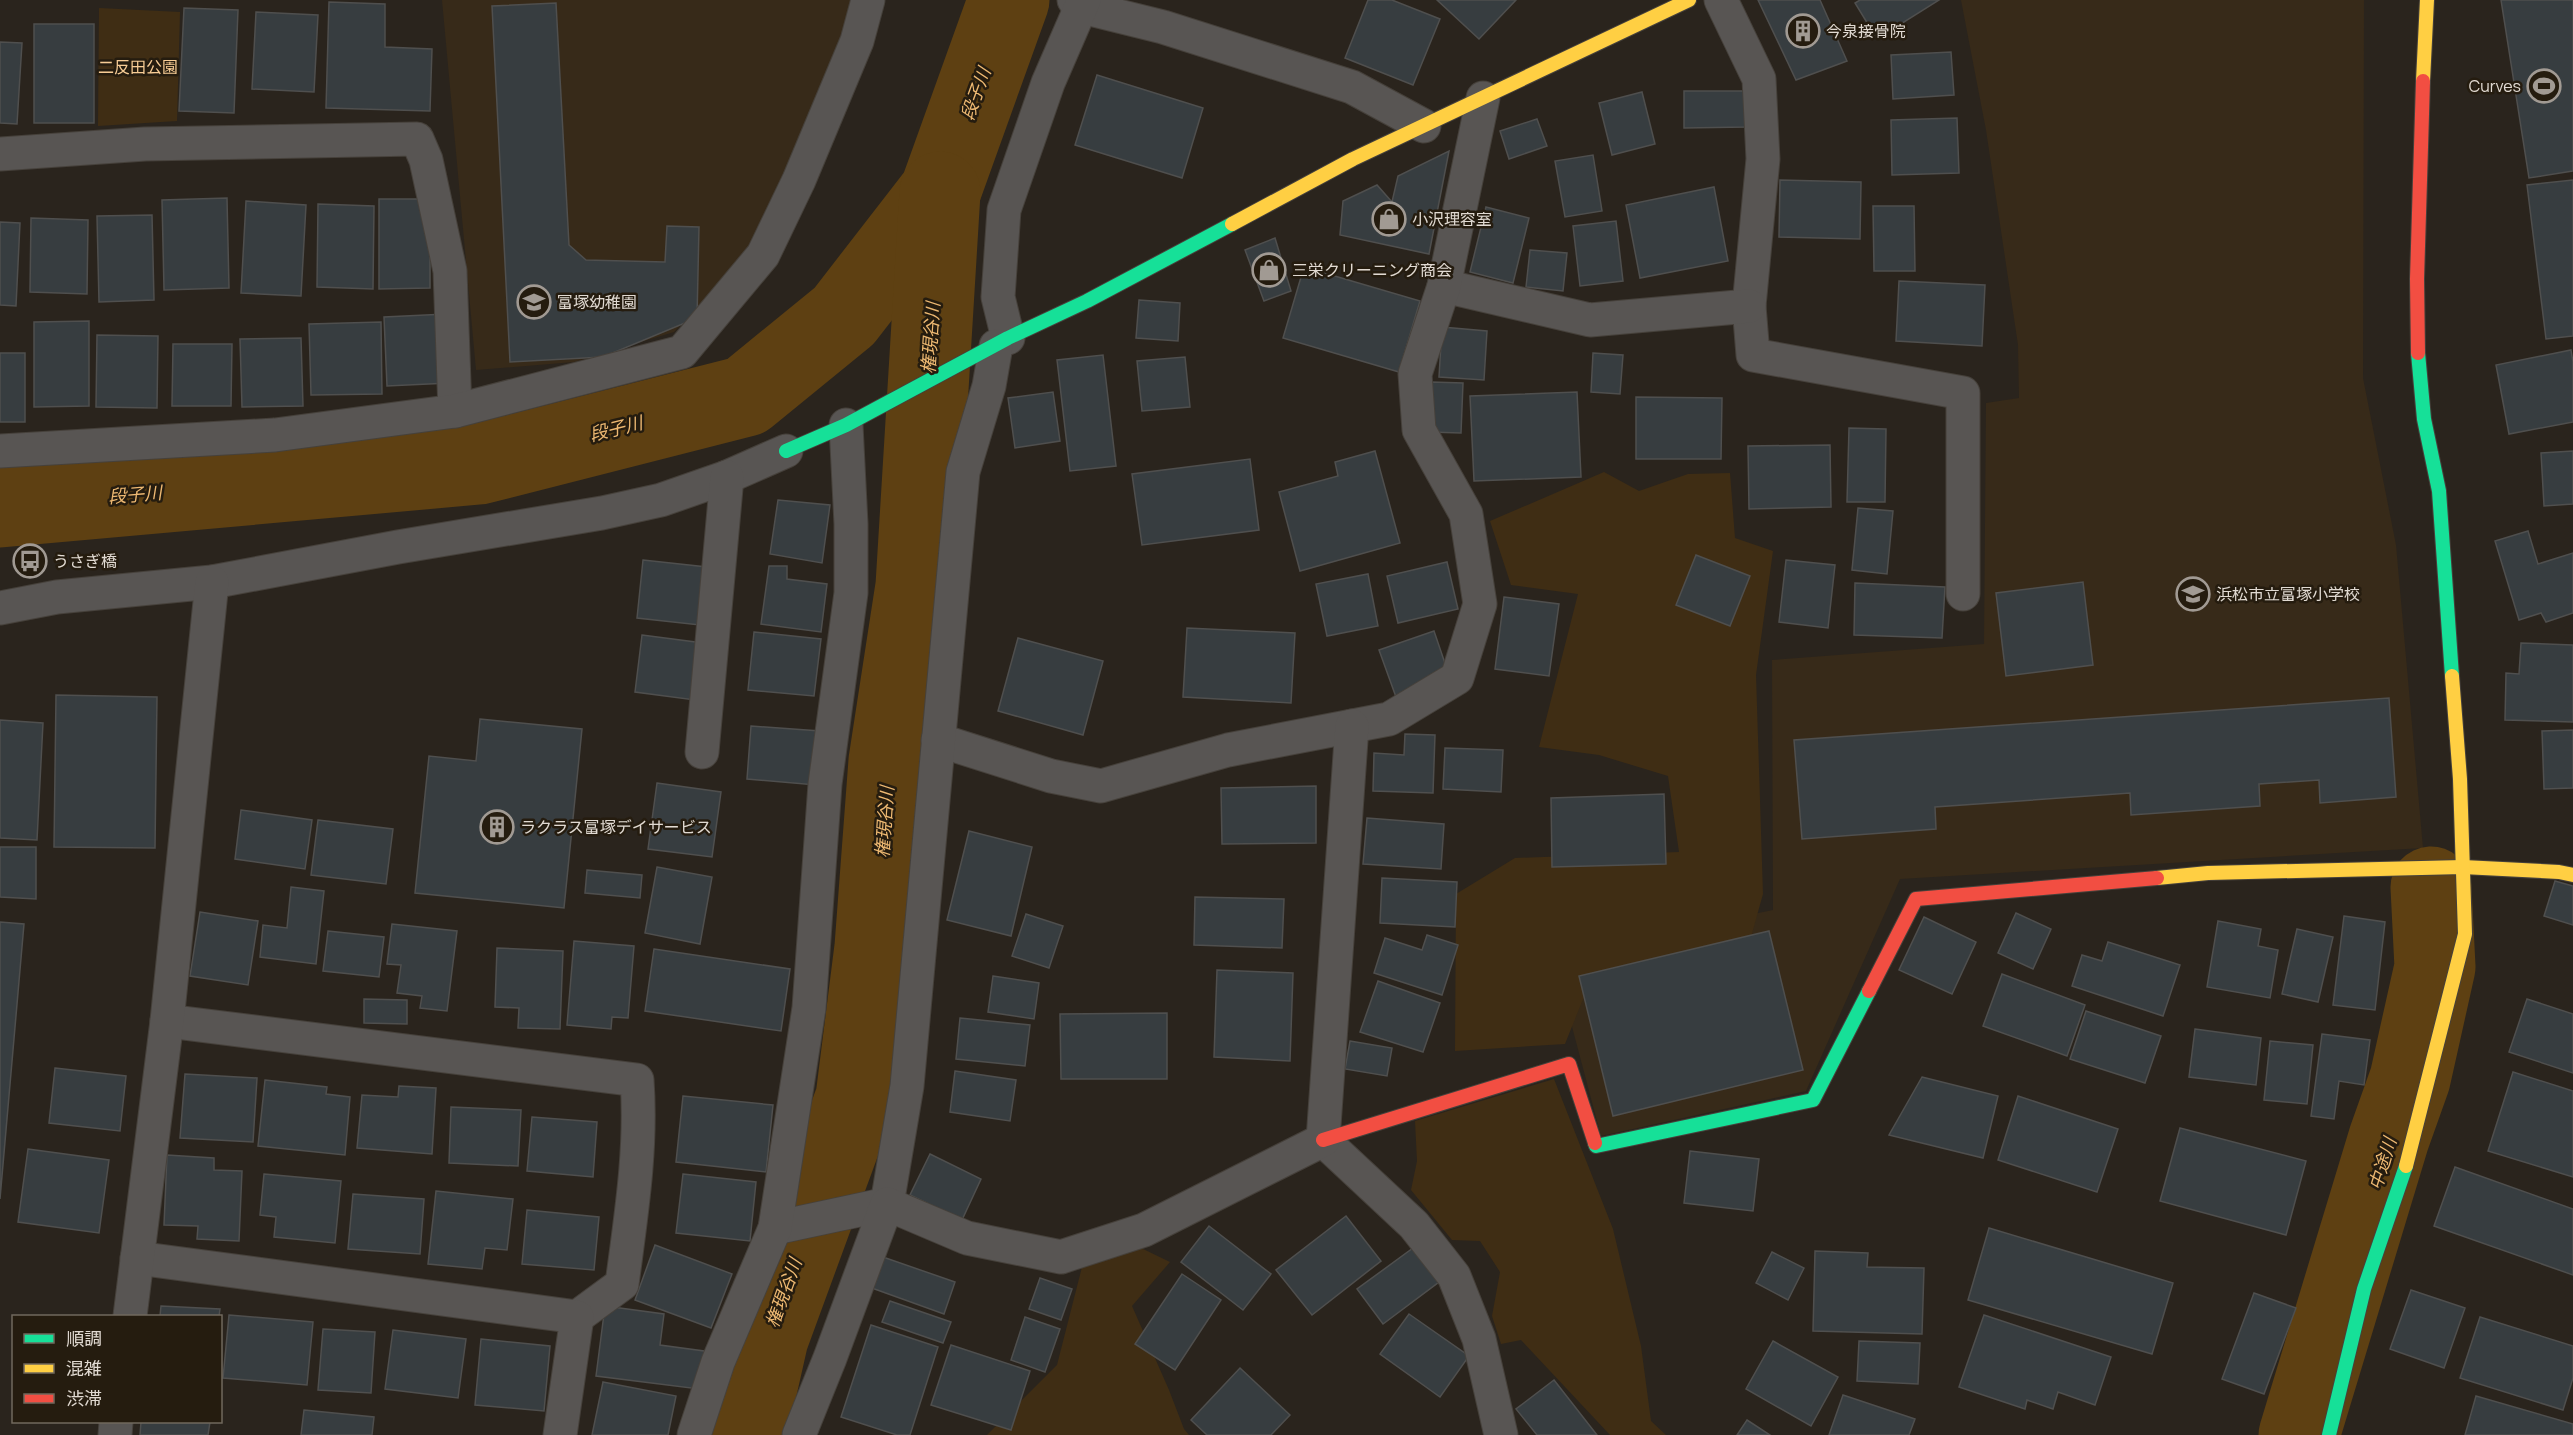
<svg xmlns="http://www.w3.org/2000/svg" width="2573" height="1435" font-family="Manrope,'Noto Sans JP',sans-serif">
<rect width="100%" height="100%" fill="#2a241d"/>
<!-- built -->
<g fill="#372a19">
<polygon points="442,0 857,0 810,136 748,255 674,332 574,362 476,370"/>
<polygon points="1961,0 2364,0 2363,378 2396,545 2423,848 1900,879 1806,1091 1601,1136 1553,955 1773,910 1772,660 1984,644 1986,403 2019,398 2018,345 1986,130"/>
</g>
<!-- green -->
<g fill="#3f2d14">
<polygon points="99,8 180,12 177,121 98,126"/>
<polygon points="1604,472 1639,491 1688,474 1730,473 1735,538 1773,551 1756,675 1763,894 1751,937 1608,969 1583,999 1565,1044 1455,1051 1456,894 1515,858 1679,852 1668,776 1599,755 1539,747 1578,594 1511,585 1490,521"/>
<polygon points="1554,1079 1613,1229 1641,1346 1651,1421 1666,1435 1610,1435 1521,1340 1501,1344 1492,1316 1500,1272 1480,1241 1452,1240 1411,1190 1417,1161 1415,1121"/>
<polygon points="1141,1248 1170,1262 1132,1306 1169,1390 1184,1429 1189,1435 987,1435 1057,1365 1082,1267"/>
</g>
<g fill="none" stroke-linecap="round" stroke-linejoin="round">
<!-- river -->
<g stroke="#5e4012" stroke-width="81">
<polyline points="0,507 479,464 746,396 844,316 940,192 1009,0"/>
<polyline points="746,1435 768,1338 856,1098 875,947 889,761 916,586 940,192"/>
<polyline points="2299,1435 2389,1138 2410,1079 2435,967 2431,887"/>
</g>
</g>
<!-- building -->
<g fill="#373d40" stroke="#4f4f4e" stroke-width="1.5">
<polygon points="1368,0 1392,0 1440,19 1413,85 1345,58"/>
<polygon points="1437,0 1516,0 1479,39"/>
<polygon points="1758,0 1820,0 1847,61 1796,80"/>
<polygon points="1860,0 1939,0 1877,39 1855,3"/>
<polygon points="2501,0 2573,0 2573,171 2529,178"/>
<polygon points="329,2 385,4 385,47 432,49 430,111 326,108"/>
<polygon points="556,3 569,245 586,260 665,262 667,226 699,227 697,318 603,357 510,362 492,6"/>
<polygon points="184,8 238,10 234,113 179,111"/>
<polygon points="256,12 318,15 314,92 252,89"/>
<rect x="34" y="24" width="60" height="99"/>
<polygon points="0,42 22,43 17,124 0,123"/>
<polygon points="1951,52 1954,95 1893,99 1891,55"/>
<polygon points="1097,75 1203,108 1182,178 1075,145"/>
<polygon points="1684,91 1746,91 1746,127 1684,128"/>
<polygon points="1642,92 1655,144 1612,155 1599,103"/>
<polygon points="1957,118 1959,173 1892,175 1891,120"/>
<polygon points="1537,119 1547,146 1509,159 1500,131"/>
<polygon points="1449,151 1429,254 1340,235 1343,201 1377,185 1392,202 1398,176"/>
<polygon points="1593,155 1602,211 1565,217 1555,161"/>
<polygon points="1780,180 1861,182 1860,239 1779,237"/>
<polygon points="2573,180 2573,336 2546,339 2527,185"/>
<polygon points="1714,187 1728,261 1640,278 1626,205"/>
<polygon points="227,198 229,288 164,290 162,200"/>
<polygon points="379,199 430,199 430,288 379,289"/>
<polygon points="246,201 306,205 301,296 241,293"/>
<polygon points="318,204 374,206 373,289 317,287"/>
<polygon points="1873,206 1914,206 1915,271 1874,271"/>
<polygon points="1486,207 1529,218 1513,283 1470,272"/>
<polygon points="152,215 154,300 99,302 97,216"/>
<polygon points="31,218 88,220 87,294 30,292"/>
<polygon points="1616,221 1623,281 1580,286 1573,226"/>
<polygon points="0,222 20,223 16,306 0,305"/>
<polygon points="1275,238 1291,291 1264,301 1245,250"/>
<polygon points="1530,250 1567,253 1563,291 1526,287"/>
<polygon points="1304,267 1420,301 1399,372 1283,338"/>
<polygon points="1899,281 1985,285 1982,346 1896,341"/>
<polygon points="1139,300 1180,303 1178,341 1136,338"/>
<polygon points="446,314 449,383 387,386 384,317"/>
<polygon points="89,321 89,406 34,407 34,322"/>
<polygon points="381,322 382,394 311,395 309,324"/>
<polygon points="1442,327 1487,331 1484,380 1439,377"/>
<polygon points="97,335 158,336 157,408 96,407"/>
<polygon points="301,338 303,406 242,407 240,339"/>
<polygon points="173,344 232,344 231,406 172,406"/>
<polygon points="2571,350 2573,362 2573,422 2509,434 2496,365"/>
<rect x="0" y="353" width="25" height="69"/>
<polygon points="1593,353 1623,355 1620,394 1591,392"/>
<polygon points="1103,355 1116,466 1070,471 1057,360"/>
<polygon points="1185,357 1190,407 1142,411 1137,361"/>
<polygon points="1431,382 1463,383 1461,433 1429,432"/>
<polygon points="1053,392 1060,441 1015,448 1008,398"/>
<polygon points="1577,392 1581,477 1474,481 1470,396"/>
<polygon points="1636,397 1722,398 1721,459 1636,459"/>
<polygon points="1849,428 1886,429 1885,502 1847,502"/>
<polygon points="1830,445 1831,507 1749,509 1748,446"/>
<polygon points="1375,451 1400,543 1300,571 1279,492 1338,476 1335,462"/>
<polygon points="2573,451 2573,504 2544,506 2541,453"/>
<polygon points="1250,459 1259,530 1142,545 1132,474"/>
<polygon points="778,500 830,505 822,563 770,554"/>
<polygon points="1858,508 1893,511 1887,574 1852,570"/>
<polygon points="2528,531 2538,564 2573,553 2573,613 2546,622 2541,613 2519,620 2495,541"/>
<polygon points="1696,555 1750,576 1730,626 1676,605"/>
<polygon points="643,560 716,568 709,626 637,618"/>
<polygon points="1786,560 1835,565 1828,628 1779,622"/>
<polygon points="1447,562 1458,609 1398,623 1387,576"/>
<polygon points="769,566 787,566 787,579 827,584 821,632 761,624"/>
<polygon points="1368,574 1378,626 1327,636 1316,584"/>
<polygon points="2083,582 2093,665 2006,676 1996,593"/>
<polygon points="1855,583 1945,587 1942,638 1854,635"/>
<polygon points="1504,597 1559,604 1549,676 1495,669"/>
<polygon points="1187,628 1295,633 1291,703 1183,697"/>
<polygon points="1434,631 1450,678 1396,697 1379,650"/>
<polygon points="754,632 821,639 814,696 748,690"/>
<polygon points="642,635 703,643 695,700 635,692"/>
<polygon points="1018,638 1103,661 1083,735 998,711"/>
<polygon points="2521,643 2573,645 2573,722 2505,720 2506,673 2519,674"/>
<polygon points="56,695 157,697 155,848 54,847"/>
<polygon points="2389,698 2396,797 2320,803 2319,780 2259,784 2260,806 2131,815 2130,793 1935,807 1936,829 1802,839 1794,740"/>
<polygon points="480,719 582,729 564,908 415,893 429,756 476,761"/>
<polygon points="0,720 43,723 37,840 0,838"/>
<polygon points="751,726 820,731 816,785 747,779"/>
<polygon points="2573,730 2573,788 2544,789 2542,731"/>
<polygon points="1405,734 1435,735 1433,793 1373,791 1374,753 1404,755"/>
<polygon points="1445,748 1503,750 1501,792 1443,789"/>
<polygon points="657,783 721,792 712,857 648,849"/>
<polygon points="1316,786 1316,843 1222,844 1221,788"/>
<polygon points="1664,794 1666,864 1552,867 1551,798"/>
<polygon points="241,810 312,820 305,869 235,859"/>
<polygon points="1367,818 1444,824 1441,869 1363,864"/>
<polygon points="318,820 393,829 386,884 311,875"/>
<polygon points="969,831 1032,847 1011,936 947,920"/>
<polygon points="0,847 36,847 36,899 0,897"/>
<polygon points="657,867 712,877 700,944 645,933"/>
<polygon points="587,870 642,875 640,898 585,893"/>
<polygon points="1382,878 1457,882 1455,927 1380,923"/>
<polygon points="2555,881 2573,886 2573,925 2544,916"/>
<polygon points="291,887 324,891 316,964 260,957 263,925 287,928"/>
<polygon points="1195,897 1284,899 1282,948 1194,945"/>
<polygon points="200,912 258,921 248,985 190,976"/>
<polygon points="2016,913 2051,929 2033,969 1998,953"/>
<polygon points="1026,914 1063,926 1049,968 1012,956"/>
<polygon points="2344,916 2385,922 2375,1010 2333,1005"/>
<polygon points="1924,917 1976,942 1952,994 1899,970"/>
<polygon points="2218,921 2261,929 2258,946 2278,950 2270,998 2207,987"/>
<polygon points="0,922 24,924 0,1199"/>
<polygon points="392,924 457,931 447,1011 420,1008 422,996 397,993 401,965 387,964"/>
<polygon points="2297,929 2333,937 2318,1002 2282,994"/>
<polygon points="328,931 384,937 379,977 323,971"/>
<polygon points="1769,931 1803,1070 1613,1116 1579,976"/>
<polygon points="1427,935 1458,945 1442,995 1374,973 1385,938 1422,950"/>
<polygon points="574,941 634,946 628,1018 612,1017 611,1029 567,1025"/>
<polygon points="2108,942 2180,965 2163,1016 2072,986 2082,955 2102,961"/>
<polygon points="497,948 563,951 560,1029 518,1028 519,1008 495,1007"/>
<polygon points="654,949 790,969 781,1031 645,1011"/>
<polygon points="1217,970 1293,973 1290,1061 1214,1057"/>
<polygon points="2002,974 2085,1005 2067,1056 1983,1026"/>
<polygon points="993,976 1039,983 1034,1019 988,1012"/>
<polygon points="1378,981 1440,1003 1423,1052 1360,1032"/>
<polygon points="364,999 407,1000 407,1024 364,1023"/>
<polygon points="2527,999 2573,1014 2573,1073 2509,1052"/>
<polygon points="2086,1011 2161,1036 2145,1083 2070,1059"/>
<polygon points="1167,1013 1167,1079 1061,1079 1060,1014"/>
<polygon points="960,1018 1030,1025 1025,1066 956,1059"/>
<polygon points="2195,1029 2261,1038 2256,1085 2189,1077"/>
<polygon points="2322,1034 2370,1040 2364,1085 2339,1081 2334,1119 2311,1116"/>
<polygon points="1350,1041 1392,1048 1387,1076 1345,1069"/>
<polygon points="2270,1041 2313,1045 2307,1104 2264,1100"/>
<polygon points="55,1068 126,1076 120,1131 49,1123"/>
<polygon points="955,1071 1016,1080 1010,1121 950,1112"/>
<polygon points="2513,1072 2573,1091 2573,1177 2488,1151"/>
<polygon points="185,1074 257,1078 253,1142 180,1138"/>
<polygon points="1922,1077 1998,1096 1983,1158 1889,1135"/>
<polygon points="265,1080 327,1087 326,1094 350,1097 345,1155 258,1146"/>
<polygon points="399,1086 436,1088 432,1154 357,1148 362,1095 398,1097"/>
<polygon points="683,1096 773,1105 766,1172 676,1162"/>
<polygon points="2018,1096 2118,1129 2097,1192 1998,1160"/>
<polygon points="451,1107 521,1110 518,1166 449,1163"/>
<polygon points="532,1117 597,1122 593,1177 527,1171"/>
<polygon points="2180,1128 2306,1161 2286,1235 2160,1201"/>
<polygon points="28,1149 109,1160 99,1233 18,1222"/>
<polygon points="1690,1151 1759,1159 1753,1211 1684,1203"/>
<polygon points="930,1154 981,1179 962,1220 910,1195"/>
<polygon points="167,1155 214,1158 214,1170 242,1171 239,1241 197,1239 198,1226 164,1225"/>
<polygon points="2455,1167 2573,1209 2573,1275 2434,1226"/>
<polygon points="264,1174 341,1181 335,1243 274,1237 276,1217 260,1215"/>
<polygon points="683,1174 756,1182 750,1241 676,1233"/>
<polygon points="436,1191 513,1199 507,1250 485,1248 482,1269 428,1264"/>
<polygon points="353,1194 424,1199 420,1254 348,1249"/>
<polygon points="527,1210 599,1217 594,1270 522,1264"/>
<polygon points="1346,1216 1381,1261 1312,1315 1276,1270"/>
<polygon points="1209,1226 1271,1274 1243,1310 1181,1262"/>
<polygon points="1989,1228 2173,1283 2152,1354 1968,1300"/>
<polygon points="655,1245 732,1274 711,1328 635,1300"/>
<polygon points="1413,1248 1439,1282 1383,1324 1357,1289"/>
<polygon points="1815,1251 1868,1253 1867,1267 1924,1268 1922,1334 1813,1331"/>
<polygon points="1772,1252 1804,1268 1788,1300 1756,1283"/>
<polygon points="880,1256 955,1282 944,1314 869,1287"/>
<polygon points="1182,1274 1221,1300 1175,1370 1135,1344"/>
<polygon points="1040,1278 1072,1289 1061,1320 1029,1309"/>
<polygon points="2411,1290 2465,1308 2444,1368 2390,1349"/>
<polygon points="2254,1293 2296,1308 2264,1394 2222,1379"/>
<polygon points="890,1301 951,1322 943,1343 882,1322"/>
<polygon points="161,1306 220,1309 219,1316 160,1316"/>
<polygon points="605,1306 664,1314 660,1345 704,1351 699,1389 596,1376"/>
<polygon points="1409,1314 1469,1356 1440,1397 1380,1354"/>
<polygon points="229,1315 313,1322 307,1385 223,1378"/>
<polygon points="1984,1315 2111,1357 2095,1405 2058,1392 2053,1409 2027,1400 2025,1409 1959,1387"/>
<polygon points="1025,1317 1060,1329 1045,1372 1011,1360"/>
<polygon points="2480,1317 2573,1346 2573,1378 2563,1410 2460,1378"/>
<polygon points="871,1325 938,1347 910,1435 897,1435 841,1417"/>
<polygon points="323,1329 375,1332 371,1393 318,1390"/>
<polygon points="393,1330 466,1339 458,1398 385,1389"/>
<polygon points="481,1339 550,1346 544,1411 475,1405"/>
<polygon points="1773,1341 1838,1377 1811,1426 1746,1389"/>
<polygon points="1859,1341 1920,1343 1918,1384 1857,1381"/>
<polygon points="951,1345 1030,1371 1011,1430 931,1405"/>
<polygon points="1240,1368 1290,1415 1271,1435 1207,1435 1191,1420"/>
<polygon points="1554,1380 1597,1435 1537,1435 1516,1409"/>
<polygon points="603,1382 676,1396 668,1435 592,1435"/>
<polygon points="1843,1395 1915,1419 1909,1435 1829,1435"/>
<polygon points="2476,1396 2573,1424 2573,1435 2465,1435"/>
<polygon points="304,1410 374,1417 372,1435 301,1435"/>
<polygon points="1747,1420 1770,1435 1737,1435"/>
<polygon points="141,1422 210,1422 208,1435 140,1435"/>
</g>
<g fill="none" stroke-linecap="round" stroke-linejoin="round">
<!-- street casing -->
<g stroke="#46413b" stroke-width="35">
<g id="street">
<polyline points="1074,0 1082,7 1163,27 1352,87 1424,126"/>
<polyline points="1721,0 1759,79 1763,159 1749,306 1753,355 1963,393 1963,594"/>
<polyline points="0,154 145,144 417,139 426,160 450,271 455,411"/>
<polyline points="1444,286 1590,320 1749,306"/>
<polyline points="1008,338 998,297 1004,210 1048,83 1084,0"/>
<polyline points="0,451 275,435 455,411 682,352 763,255 799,180 857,41 868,0"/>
<polyline points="0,608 57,597 212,582 398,547 602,513 661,500 727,477 786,451"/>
<polyline points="938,740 1051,776 1101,786 1228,750 1389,719 1457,678 1480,604 1466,514 1419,430 1415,374 1444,286 1483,98"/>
<polyline points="702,752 727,477"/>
<path d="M167 1021 637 1080C642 1148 631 1216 622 1284L577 1317"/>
<polyline points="1323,1140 1414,1225 1454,1276 1479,1339 1501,1435"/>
<polyline points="775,1228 887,1204 907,1086 963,472 989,386 996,346"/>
<polyline points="137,1258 577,1317 560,1435"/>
<polyline points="130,1316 167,1021 212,582"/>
<polyline points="115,1435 116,1422"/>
<polyline points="694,1435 718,1362 775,1228 809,1008 825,784 851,593 851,524 846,425"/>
<polyline points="799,1435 830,1358 887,1204 967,1238 1061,1257 1144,1230 1323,1140 1352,726"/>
</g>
</g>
<!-- fast casing -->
<g stroke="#46413b" stroke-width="16">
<g id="fast">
<polyline points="2418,353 2424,419 2439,491 2452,676"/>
<polyline points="786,451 846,425 1008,338 1087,301 1232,224"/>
<polyline points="1595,1143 1596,1146 1813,1100 1869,991"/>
<polyline points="2329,1435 2364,1289 2406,1166"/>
</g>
</g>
<!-- slow casing -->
<g stroke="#46413b" stroke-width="16">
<g id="slow">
<polyline points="2423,81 2427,0"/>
<polyline points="1232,224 1353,159 1689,0"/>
<polyline points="2157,878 2208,873 2463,867 2559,872 2573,875"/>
<polyline points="2406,1166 2465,934 2460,779 2452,676"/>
</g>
</g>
<!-- jam casing -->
<g stroke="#46413b" stroke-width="16">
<g id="jam">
<polyline points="2418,353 2417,279 2423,81"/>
<polyline points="1869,991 1916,899 2157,878"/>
<polyline points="1323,1140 1569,1064 1595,1143"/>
</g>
</g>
<!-- street -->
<use href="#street" stroke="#585553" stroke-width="33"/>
<!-- fast -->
<use href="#fast" stroke="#16e098" stroke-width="14"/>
<!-- slow -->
<use href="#slow" stroke="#ffcf43" stroke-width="14"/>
<!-- jam -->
<use href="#jam" stroke="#f24e42" stroke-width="14"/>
</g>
<!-- icons -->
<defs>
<g id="building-ring" transform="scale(1.725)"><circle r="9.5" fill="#251c0f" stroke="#a19a93" stroke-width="1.5"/><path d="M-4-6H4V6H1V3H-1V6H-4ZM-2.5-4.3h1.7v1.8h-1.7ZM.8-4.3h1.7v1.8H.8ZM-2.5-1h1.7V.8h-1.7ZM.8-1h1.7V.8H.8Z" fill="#a19a93"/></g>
<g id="stadium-ring" transform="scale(1.725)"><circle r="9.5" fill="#251c0f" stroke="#a19a93" stroke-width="1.5"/><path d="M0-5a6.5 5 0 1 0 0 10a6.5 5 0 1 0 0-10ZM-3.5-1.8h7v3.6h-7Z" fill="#a19a93"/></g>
<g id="shop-ring" transform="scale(1.725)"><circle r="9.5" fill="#251c0f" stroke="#a19a93" stroke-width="1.5"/><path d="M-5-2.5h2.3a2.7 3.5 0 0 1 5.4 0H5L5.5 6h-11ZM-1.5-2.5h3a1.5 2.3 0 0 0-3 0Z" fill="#a19a93"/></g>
<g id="school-ring" transform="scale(1.725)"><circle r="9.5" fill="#251c0f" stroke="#a19a93" stroke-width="1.5"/><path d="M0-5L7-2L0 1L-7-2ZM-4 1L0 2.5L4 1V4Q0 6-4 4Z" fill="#a19a93"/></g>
<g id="bus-ring" transform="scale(1.725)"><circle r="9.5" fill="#251c0f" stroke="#a19a93" stroke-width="1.5"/><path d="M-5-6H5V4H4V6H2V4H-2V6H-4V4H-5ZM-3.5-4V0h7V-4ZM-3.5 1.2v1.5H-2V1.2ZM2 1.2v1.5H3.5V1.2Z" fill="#a19a93"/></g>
</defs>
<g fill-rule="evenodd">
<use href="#building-ring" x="1803" y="31"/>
<use href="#stadium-ring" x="2544" y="86"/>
<use href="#shop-ring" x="1389" y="219"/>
<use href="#shop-ring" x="1269" y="270"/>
<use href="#school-ring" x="534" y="302"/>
<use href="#bus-ring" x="30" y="561"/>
<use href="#school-ring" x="2193" y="594"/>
<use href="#building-ring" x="497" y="827"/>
</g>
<g text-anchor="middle" stroke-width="5" stroke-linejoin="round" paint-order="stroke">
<!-- poi labels -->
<g font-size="16" fill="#e1dad2" stroke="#251c0f" text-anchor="start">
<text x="1826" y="37">今泉接骨院</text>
<text x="2521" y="92" text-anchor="end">Curves</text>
<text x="1412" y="225">小沢理容室</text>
<text x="1292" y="276">三栄クリーニング商会</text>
<text x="557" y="308">富塚幼稚園</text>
<text x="53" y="567">うさぎ橋</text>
<text x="2216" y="600">浜松市立富塚小学校</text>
<text x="520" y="833">ラクラス富塚デイサービス</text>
</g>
<!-- park labels -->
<g font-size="16" fill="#f7cc95" stroke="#251c0f">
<text x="138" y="73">二反田公園</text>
</g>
<!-- water labels -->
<g font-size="18" font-style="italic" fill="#eeb972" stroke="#251c0f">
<text transform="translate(976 94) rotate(-70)" y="6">段子川</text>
<text transform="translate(931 338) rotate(-86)" y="6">権現谷川</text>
<text transform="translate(616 429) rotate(-14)" y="6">段子川</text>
<text transform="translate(135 495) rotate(-5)" y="6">段子川</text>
<text transform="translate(885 822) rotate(-86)" y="6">権現谷川</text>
<text transform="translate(2383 1164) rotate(-73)" y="6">中途川</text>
<text transform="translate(784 1293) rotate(-70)" y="6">権現谷川</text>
</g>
</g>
<!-- legend -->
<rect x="12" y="1315" width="210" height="108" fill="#251c0f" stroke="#70685d" stroke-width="1.5"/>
<rect x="24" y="1334" width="30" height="9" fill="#16e098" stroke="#70685d" stroke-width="1.5"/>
<text x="66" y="1345" font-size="18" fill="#e1dad2">順調</text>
<rect x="24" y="1364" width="30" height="9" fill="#ffcf43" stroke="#70685d" stroke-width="1.5"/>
<text x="66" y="1375" font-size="18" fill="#e1dad2">混雑</text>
<rect x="24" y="1394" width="30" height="9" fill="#f24e42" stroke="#70685d" stroke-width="1.5"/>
<text x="66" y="1405" font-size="18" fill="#e1dad2">渋滞</text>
</svg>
